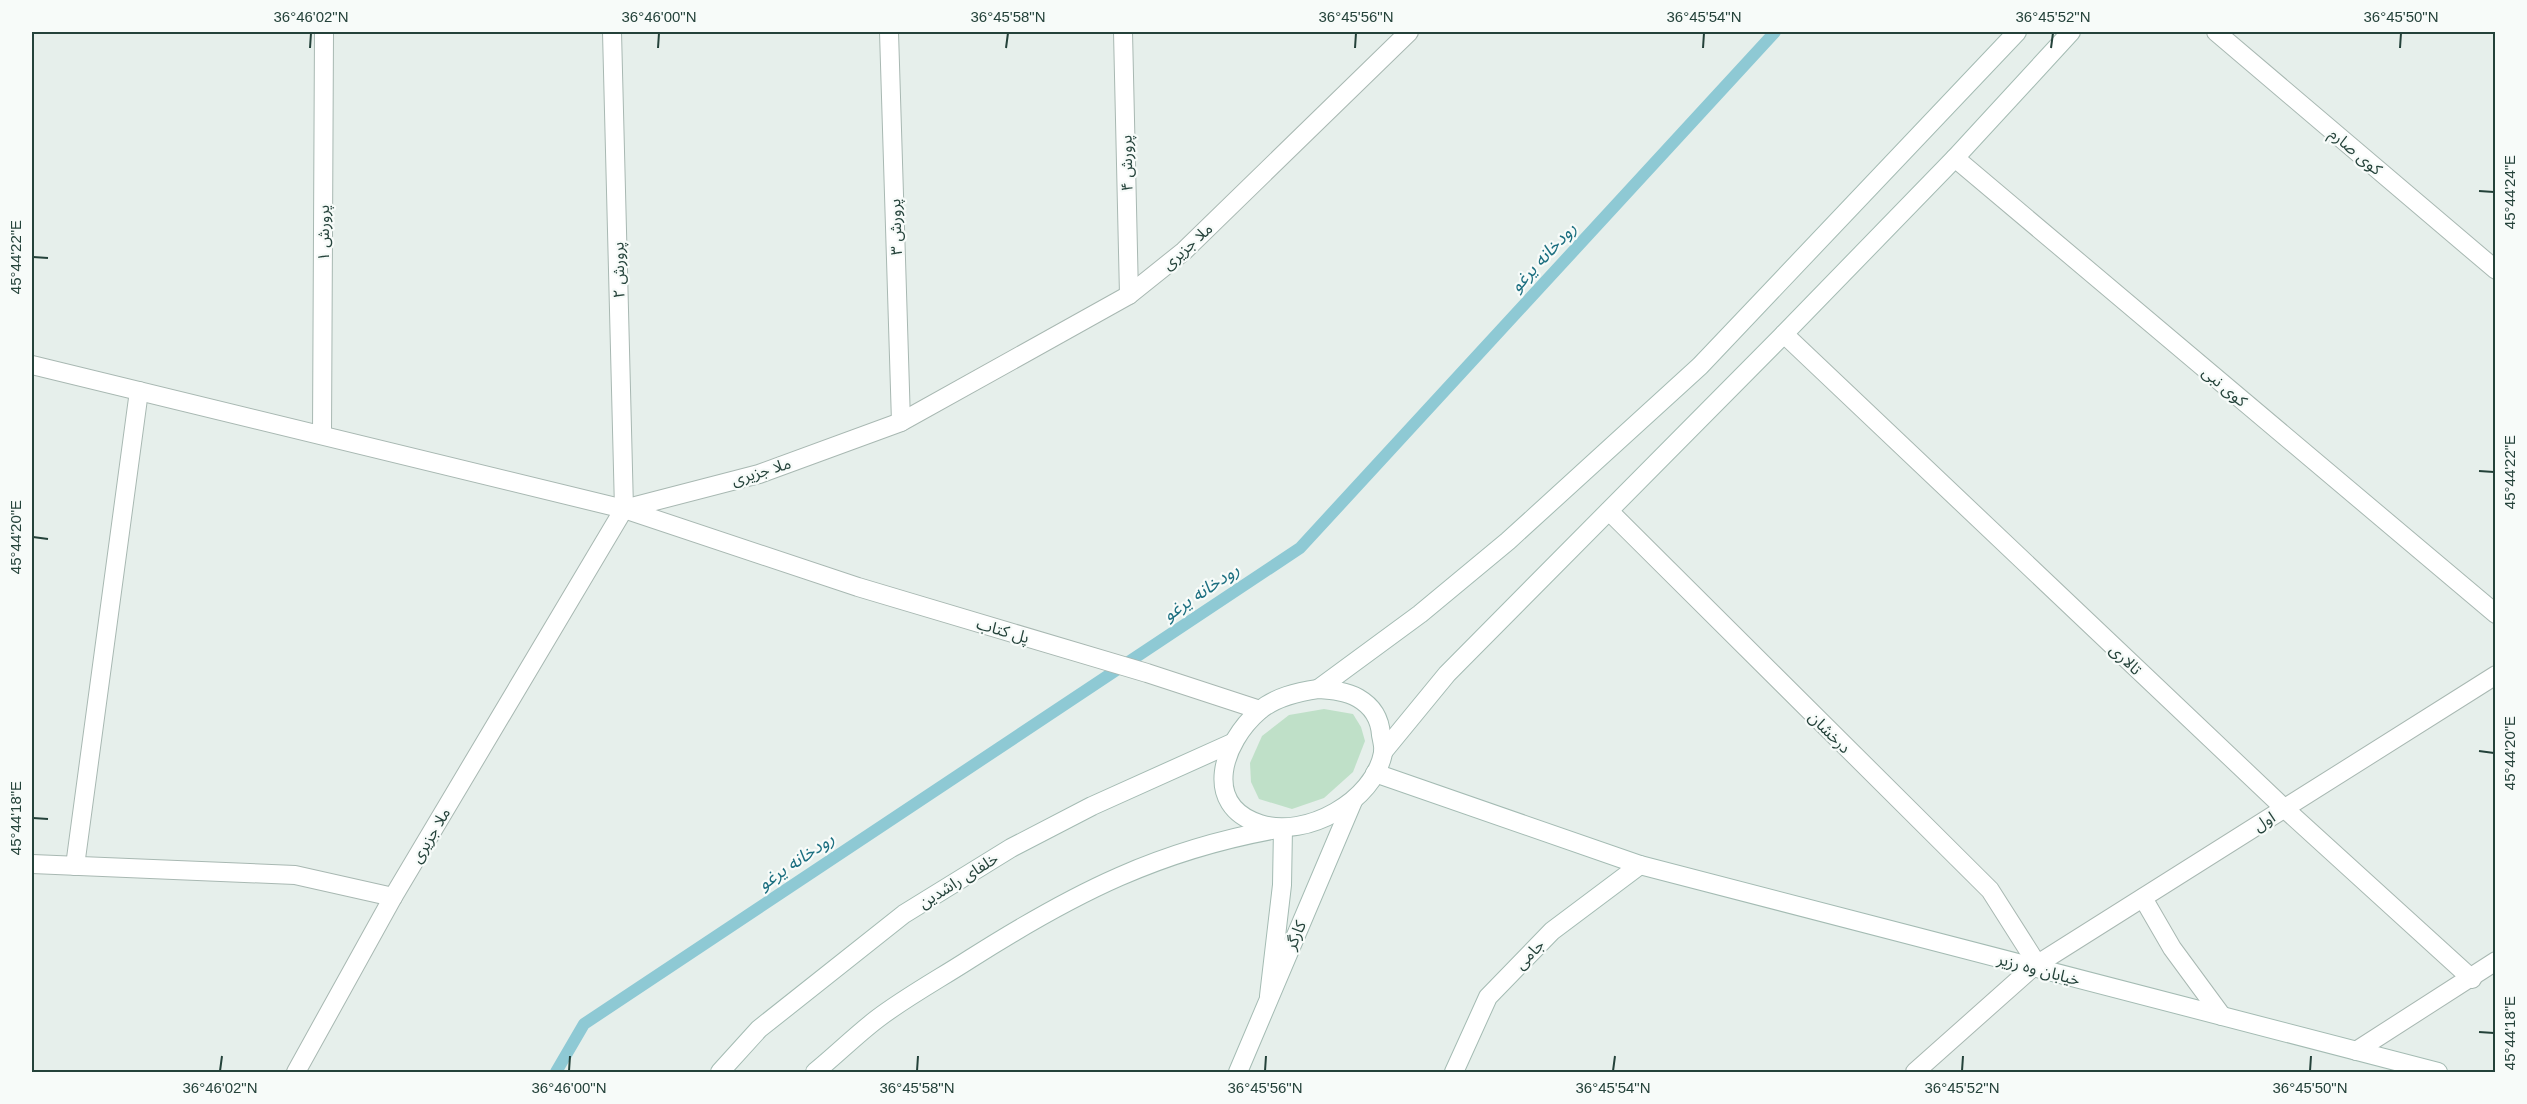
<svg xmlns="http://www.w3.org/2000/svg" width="2527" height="1104" font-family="Helvetica,'Noto Sans Arabic',sans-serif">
<rect width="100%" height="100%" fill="#e6efeb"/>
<!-- green -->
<polygon fill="#bfe0c8" points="1324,709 1353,714 1361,727 1365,741 1353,772 1324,798 1292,809 1259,799 1251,782 1250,763 1262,736 1289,715"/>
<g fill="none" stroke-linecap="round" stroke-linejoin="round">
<!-- stream -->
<polyline stroke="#8ec9d4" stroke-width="12" points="556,1072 584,1024 1300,548 1775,32"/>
<!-- street casing -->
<g stroke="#a8b8b2" stroke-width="20">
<g id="street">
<polyline points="612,32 624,509"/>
<polyline points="889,32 901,422"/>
<polyline points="1123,32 1129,295"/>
<polyline points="2216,32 2496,270"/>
<polyline points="1955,158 2496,614"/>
<polyline points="1784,334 2284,808 2472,979"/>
<polyline points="32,365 624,509 858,587 1147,673 1260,710"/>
<polyline points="322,435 324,32"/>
<polyline points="1609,511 1990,890 2037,964"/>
<polyline points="32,864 295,875 393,897"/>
<polyline points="75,866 139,391"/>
<polyline points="2143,898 2172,948 2222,1016"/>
<polyline points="2356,1051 2496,961"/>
<polyline points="296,1072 393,897 624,509 759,474 901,422 1129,295 1184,251 1409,32"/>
<polyline points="1915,1072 2033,967 2496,675"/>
</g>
</g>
<!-- secondary casing -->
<g stroke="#a4bbb3" stroke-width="20">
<g id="secondary">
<polyline points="1318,689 1420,614 1508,541 1700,366 2017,32"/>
<path d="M1318 689C1331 690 1346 691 1358 698 1372 706 1380 719 1381 735 1382 740 1384 748 1383 753 1374 801 1306 839 1260 824 1201 805 1223 742 1259 711 1275 697 1297 692 1318 689Z"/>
<polyline points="1383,752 1447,674 1784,334 1955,158 2071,32"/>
<polyline points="1375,773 1640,865 2438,1072"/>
<polyline points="720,1072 759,1029 904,914 1011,848 1092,806 1232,743"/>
<path d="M815 1072C836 1055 856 1035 877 1019 906 997 939 979 970 959 1074 893 1160 849 1283 828L1282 885 1269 996"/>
<polyline points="1238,1072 1353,801"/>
<polyline points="1454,1072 1488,997 1552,931 1640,865"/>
</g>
</g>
<!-- street -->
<use href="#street" stroke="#fff" stroke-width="18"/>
<!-- secondary -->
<use href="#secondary" stroke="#fff" stroke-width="18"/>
</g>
<!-- ticks -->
<path fill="none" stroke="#24423a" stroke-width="2" d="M310 48 311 33M658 48 659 33M1006 48 1008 33M1355 48 1356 33M1703 48 1704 33M2051 48 2053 33M2400 48 2401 33M2479 191 2494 192M33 257 48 258M2479 471 2494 472M33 537 48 539M2479 751 2494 753M33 818 48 819M2479 1032 2494 1033M220 1071 222 1056M569 1071 570 1056M917 1071 918 1056M1265 1071 1266 1056M1613 1071 1615 1056M1962 1071 1963 1056M2310 1071 2311 1056"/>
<g text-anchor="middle" stroke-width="4.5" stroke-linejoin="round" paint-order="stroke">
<!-- street labels -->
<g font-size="16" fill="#24423a" stroke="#f7fbf9">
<text transform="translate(2356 151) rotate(40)" y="6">کوی صارم</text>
<text transform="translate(1126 163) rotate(-91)" y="6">پرورش ۴</text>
<text transform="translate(895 227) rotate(-92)" y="6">پرورش ۳</text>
<text transform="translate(323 233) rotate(-90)" y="6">پرورش ۱</text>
<text transform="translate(1187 246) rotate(-42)" y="6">ملا جزیری</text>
<text transform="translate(618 270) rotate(-91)" y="6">پرورش ۲</text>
<text transform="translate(2225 386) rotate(40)" y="6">کوی نبی</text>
<text transform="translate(761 471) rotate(-17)" y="6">ملا جزیری</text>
<text transform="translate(1003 630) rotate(16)" y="6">پل کتاب</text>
<text transform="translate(2126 659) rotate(43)" y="6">تالاری</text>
<text transform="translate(1830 732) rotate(45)" y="6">درخشان</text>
<text transform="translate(2264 821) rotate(-32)" y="6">اول</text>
<text transform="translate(430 835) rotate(-59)" y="6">ملا جزیری</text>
<text transform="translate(958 880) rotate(-32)" y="6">خلفای راشدین</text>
<text transform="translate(1295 935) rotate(-67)" y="6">کارگر</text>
<text transform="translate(1529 954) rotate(-46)" y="6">جامی</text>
<text transform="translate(2039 969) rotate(15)" y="6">خیابان وه رزیر</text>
</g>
<!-- water labels -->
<g font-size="18" font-style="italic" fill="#1c6f80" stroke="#f7fbf9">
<text transform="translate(1543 257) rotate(-47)" y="6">رودخانه یرغو</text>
<text transform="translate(1201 592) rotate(-34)" y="6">رودخانه یرغو</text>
<text transform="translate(796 861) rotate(-34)" y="6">رودخانه یرغو</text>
</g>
</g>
<!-- border -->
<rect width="2527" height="1104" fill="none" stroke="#f7fbf9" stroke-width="66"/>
<rect x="33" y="33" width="2461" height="1038" fill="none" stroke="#24423a" stroke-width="2"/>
<g font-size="15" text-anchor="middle" fill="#24423a">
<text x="311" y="22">36°46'02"N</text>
<text x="659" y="22">36°46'00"N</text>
<text x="1008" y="22">36°45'58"N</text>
<text x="1356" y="22">36°45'56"N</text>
<text x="1704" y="22">36°45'54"N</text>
<text x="2053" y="22">36°45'52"N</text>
<text x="2401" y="22">36°45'50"N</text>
<text transform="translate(2510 192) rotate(-90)" y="5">45°44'24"E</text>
<text transform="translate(16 257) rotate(-90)" y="5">45°44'22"E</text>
<text transform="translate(2510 472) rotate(-90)" y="5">45°44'22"E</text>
<text transform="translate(16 537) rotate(-90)" y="5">45°44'20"E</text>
<text transform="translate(2510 753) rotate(-90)" y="5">45°44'20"E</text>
<text transform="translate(16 818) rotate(-90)" y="5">45°44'18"E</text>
<text transform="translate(2510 1033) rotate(-90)" y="5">45°44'18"E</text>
<text x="220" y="1093">36°46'02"N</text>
<text x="569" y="1093">36°46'00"N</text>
<text x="917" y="1093">36°45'58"N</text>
<text x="1265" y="1093">36°45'56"N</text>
<text x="1613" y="1093">36°45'54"N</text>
<text x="1962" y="1093">36°45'52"N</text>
<text x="2310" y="1093">36°45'50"N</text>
</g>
</svg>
